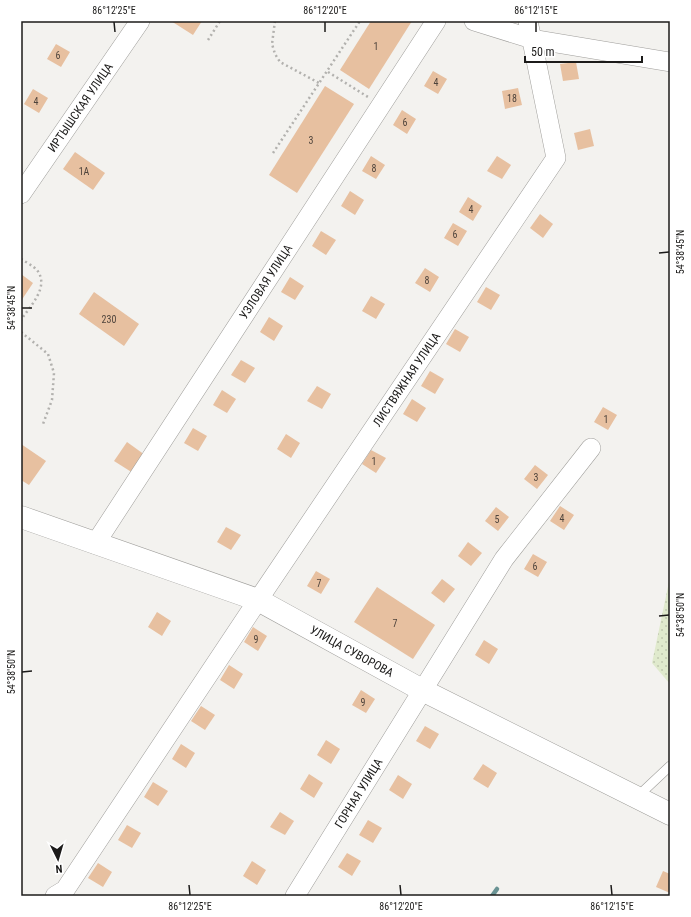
<svg xmlns="http://www.w3.org/2000/svg" width="691" height="917" font-family="'Roboto Condensed',sans-serif">
<defs>
<pattern id="grass-dots" width="8" height="8" patternUnits="userSpaceOnUse"><rect width="8" height="8" fill="#e0eacd"/><path d="M2 2h.1M6 6h.1" fill="none" stroke="#c0c8af" stroke-width="1.8" stroke-linecap="round"/></pattern>
</defs>
<rect width="100%" height="100%" fill="#f3f2ef"/>
<!-- grass -->
<polygon fill="url(#grass-dots)" points="670,577 670,684 652,663"/>
<g fill="none" stroke-linecap="round" stroke-linejoin="round">
<!-- stream -->
<polyline stroke="#6a9394" stroke-width="4.5" points="492,896 497,889"/>
</g>
<!-- building -->
<g fill="#e7c0a0">
<polygon points="171,21 202,21 193,35"/>
<polygon points="371,21 412,21 369,89 340,70"/>
<polygon points="56,44 70,52 61,67 47,59"/>
<polygon points="576,62 579,79 563,81 560,64"/>
<polygon points="433,71 447,79 438,94 424,86"/>
<polygon points="325,86 354,104 297,193 269,175"/>
<polygon points="518,88 522,105 505,109 502,91"/>
<polygon points="33,89 48,98 39,113 24,104"/>
<polygon points="402,110 416,119 407,134 393,125"/>
<polygon points="590,129 594,146 578,150 574,133"/>
<polygon points="75,152 105,173 93,190 63,169"/>
<polygon points="371,156 385,165 376,179 362,171"/>
<polygon points="497,156 511,165 502,179 487,171"/>
<polygon points="350,191 364,200 355,215 341,206"/>
<polygon points="468,197 482,206 473,221 459,212"/>
<polygon points="540,214 553,224 543,238 530,228"/>
<polygon points="453,223 467,231 458,246 444,238"/>
<polygon points="321,231 336,240 326,255 312,246"/>
<polygon points="425,268 439,277 430,292 415,283"/>
<polygon points="21,274 33,283 21,301"/>
<polygon points="290,277 304,286 295,300 281,292"/>
<polygon points="486,287 500,295 491,310 477,302"/>
<polygon points="94,292 139,324 124,346 79,314"/>
<polygon points="371,296 385,304 376,319 362,311"/>
<polygon points="269,317 283,326 274,341 260,332"/>
<polygon points="455,329 469,337 460,352 446,344"/>
<polygon points="241,360 255,368 245,383 231,375"/>
<polygon points="430,371 444,379 435,394 421,386"/>
<polygon points="317,386 331,394 322,409 307,401"/>
<polygon points="222,390 236,399 227,413 213,405"/>
<polygon points="412,399 426,408 417,422 403,414"/>
<polygon points="603,407 617,415 608,430 594,422"/>
<polygon points="193,428 207,436 198,451 184,443"/>
<polygon points="286,434 300,443 291,458 277,449"/>
<polygon points="127,442 145,455 133,473 114,461"/>
<polygon points="21,444 46,461 29,485 21,480"/>
<polygon points="371,450 386,458 376,473 362,464"/>
<polygon points="535,465 548,475 537,489 524,479"/>
<polygon points="560,506 574,515 564,530 550,521"/>
<polygon points="496,507 509,517 498,531 485,521"/>
<polygon points="226,527 241,535 231,550 217,542"/>
<polygon points="468,542 482,553 471,566 458,556"/>
<polygon points="533,554 547,562 538,577 524,569"/>
<polygon points="316,571 330,579 321,594 307,586"/>
<polygon points="442,579 455,589 444,603 431,593"/>
<polygon points="377,587 435,625 413,659 354,622"/>
<polygon points="157,612 171,621 162,636 148,627"/>
<polygon points="253,627 267,636 258,651 244,642"/>
<polygon points="484,640 498,649 489,664 475,655"/>
<polygon points="229,665 243,674 234,689 220,680"/>
<polygon points="361,690 375,699 366,713 352,705"/>
<polygon points="201,706 215,715 205,730 191,721"/>
<polygon points="425,726 439,734 430,749 416,741"/>
<polygon points="326,740 340,749 331,764 317,755"/>
<polygon points="181,744 195,753 186,768 172,759"/>
<polygon points="483,764 497,773 488,788 473,779"/>
<polygon points="309,774 323,783 314,798 300,789"/>
<polygon points="398,775 412,784 403,799 389,790"/>
<polygon points="153,782 168,791 158,806 144,797"/>
<polygon points="280,812 294,821 285,835 270,827"/>
<polygon points="368,820 382,828 373,843 359,835"/>
<polygon points="127,825 141,833 132,848 118,840"/>
<polygon points="347,853 361,861 352,876 338,867"/>
<polygon points="252,861 266,870 257,885 243,876"/>
<polygon points="98,863 112,872 103,887 88,878"/>
<polygon points="663,871 670,874 670,893 656,887"/>
</g>
<g fill="none" stroke-linecap="round" stroke-linejoin="round">
<!-- service casing -->
<g stroke="#9f9e9b" stroke-width="10">
<polyline id="service" points="637,797 670,766"/>
</g>
<!-- minor casing -->
<g stroke="#9f9e9b" stroke-width="20">
<g id="minor">
<polyline points="474,21 532,39 670,62"/>
<path id="s1" d="M21 194 140 21"/>
<path id="s2" d="M95 544 436 21"/>
<path id="s3" d="M55 896 65 890 258 600 556 158 528 21"/>
<path id="s4" d="M295 896 504 559 591 448"/>
</g>
</g>
<!-- tertiary casing -->
<g stroke="#9f9e9b" stroke-width="23">
<g id="tertiary">
<path id="s5" d="M21 517 258 600 422 690 670 814"/>
</g>
</g>
<!-- path -->
<g stroke="#b2b1ae" stroke-width="2.5" stroke-dasharray="2 3" stroke-linecap="butt">
<polyline points="275,21 272,44 275,54 280,62 319,83"/>
<polyline points="208,40 220,21"/>
<polyline points="328,72 368,97"/>
<polyline points="273,153 360,21"/>
<path d="M21 259C26 262 33 266 37 270 50 287 30 306 21 320"/>
<polyline points="21,332 48,354 54,373 52,400 43,424"/>
</g>
<!-- service -->
<use href="#service" stroke="#fff" stroke-width="9"/>
<!-- minor -->
<use href="#minor" stroke="#fff" stroke-width="19"/>
<!-- tertiary -->
<use href="#tertiary" stroke="#fff" stroke-width="22"/>
</g>
<!-- ticks -->
<path fill="none" stroke="#1c1b1a" stroke-width="1.5" d="M114 22 115 32M325 22V32M536 22V32M659 253 669 252M22 308H32M659 616 669 615M22 672 32 671M189 885 190 895M400 885 401 895M611 885 612 895"/>
<g text-anchor="middle" stroke-width="3.5" stroke-linejoin="round" paint-order="stroke">
<!-- number labels -->
<g font-size="10" fill="#4f443c">
<text x="376" y="50">1</text>
<text x="58" y="59">6</text>
<text x="436" y="86">4</text>
<text x="512" y="102">18</text>
<text x="36" y="105">4</text>
<text x="405" y="126">6</text>
<text x="311" y="144">3</text>
<text x="374" y="172">8</text>
<text x="84" y="175">1А</text>
<text x="471" y="213">4</text>
<text x="455" y="238">6</text>
<text x="427" y="284">8</text>
<text x="109" y="323">230</text>
<text x="606" y="423">1</text>
<text x="374" y="465">1</text>
<text x="536" y="481">3</text>
<text x="562" y="522">4</text>
<text x="497" y="523">5</text>
<text x="535" y="570">6</text>
<text x="319" y="587">7</text>
<text x="395" y="627">7</text>
<text x="256" y="643">9</text>
<text x="363" y="706">9</text>
</g>
<!-- street labels -->
<g font-size="12" fill="#1c1b1a" stroke="#fff">
<text dy="4" stroke="none"><textPath href="#s1" startOffset="105">ИРТЫШСКАЯ УЛИЦА</textPath></text>
<text dy="4" stroke="none"><textPath href="#s2" startOffset="313">УЗЛОВАЯ УЛИЦА</textPath></text>
<text dy="4" stroke="none"><textPath href="#s3" startOffset="626">ЛИСТВЯЖНАЯ УЛИЦА</textPath></text>
<text dy="4" stroke="none"><textPath href="#s5" startOffset="358">УЛИЦА СУВОРОВА</textPath></text>
<text dy="4" stroke="none"><textPath href="#s4" startOffset="121">ГОРНАЯ УЛИЦА</textPath></text>
</g>
</g>
<!-- border -->
<rect width="691" height="917" fill="none" stroke="#ffffff" stroke-width="44"/>
<!-- north arrow -->
<g transform="translate(58 859) rotate(175)" stroke="#ffffff" stroke-width="3" paint-order="stroke">
<path d="M0-3L7 15L0 10L-7 15Z" fill="#1c1b1a"/>
<text y="-6" font-size="11" font-weight="bold" text-anchor="middle" fill="#1c1b1a">N</text>
</g>
<!-- scale -->
<path d="M525 56v6h117v-6" fill="none" stroke="#1c1b1a" stroke-width="2"/>
<text x="531" y="56" font-size="12" fill="#1c1b1a" stroke="#ffffff" stroke-width="3" paint-order="stroke">50 m</text>
<rect x="22" y="22" width="647" height="873" fill="none" stroke="#1c1b1a" stroke-width="1.5"/>
<g font-size="10" text-anchor="middle" fill="#1c1b1a">
<text x="114" y="14">86°12'25"E</text>
<text x="325" y="14">86°12'20"E</text>
<text x="536" y="14">86°12'15"E</text>
<text transform="translate(680 252) rotate(-90)" y="4">54°38'45"N</text>
<text transform="translate(11 308) rotate(-90)" y="4">54°38'45"N</text>
<text transform="translate(680 615) rotate(-90)" y="4">54°38'50"N</text>
<text transform="translate(11 672) rotate(-90)" y="4">54°38'50"N</text>
<text x="190" y="910">86°12'25"E</text>
<text x="401" y="910">86°12'20"E</text>
<text x="612" y="910">86°12'15"E</text>
</g>
</svg>
